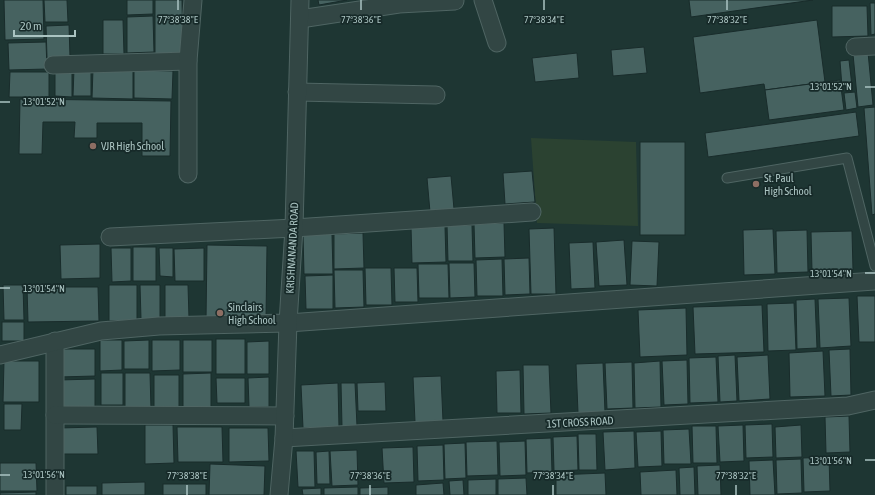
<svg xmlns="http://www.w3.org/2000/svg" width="875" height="495" font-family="'Asap Condensed',sans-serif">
<rect width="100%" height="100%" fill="#1e3633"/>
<!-- green -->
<polygon fill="#2b4231" points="531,138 636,142 638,226 537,223"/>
<!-- building -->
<g fill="#466260" stroke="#192c2b">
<polygon points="4,0 43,0 44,39 5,40"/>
<polygon points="44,0 67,0 68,22 45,22"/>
<polygon points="127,0 153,0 153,14 127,15"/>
<polygon points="155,0 182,0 183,54 155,54"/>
<polygon points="318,0 347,0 319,5"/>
<polygon points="689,0 813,0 691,17"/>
<polygon points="870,3 875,3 875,34 871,35"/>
<polygon points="832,6 867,6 868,36 832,37"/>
<polygon points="153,16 154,52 127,53 127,17"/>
<polygon points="103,20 123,20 124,54 103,54"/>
<polygon points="817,20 825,82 765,90 764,84 700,93 693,37"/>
<polygon points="69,25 70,57 47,58 46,26"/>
<polygon points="46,42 47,69 9,70 8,43"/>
<polygon points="644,47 647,73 613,76 611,50"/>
<polygon points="868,52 873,105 858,107 853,54"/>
<polygon points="577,53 579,78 535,82 532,58"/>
<polygon points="849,60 852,86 842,87 840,61"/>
<polygon points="74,69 91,70 91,96 73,96"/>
<polygon points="93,69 133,70 133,99 92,98"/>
<polygon points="55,70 72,70 72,97 55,96"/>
<polygon points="134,70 173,71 172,99 134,98"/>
<polygon points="10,72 49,72 49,97 9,97"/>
<polygon points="840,80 844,110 769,120 765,90"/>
<polygon points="855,92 857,108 846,110 844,93"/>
<polygon points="20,99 171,101 170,156 142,156 142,123 97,123 97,138 74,138 75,122 43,122 42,154 19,154"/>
<polygon points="875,107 875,214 872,215 864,108"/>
<polygon points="856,112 859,136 708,157 705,133"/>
<rect x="640" y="142" width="45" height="93"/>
<polygon points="532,171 535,202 505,204 503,173"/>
<polygon points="451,176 454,209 430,212 427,178"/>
<polygon points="504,223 505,257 475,258 474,224"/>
<polygon points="447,225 472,225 473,261 448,261"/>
<polygon points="445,226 446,262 412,263 411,227"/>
<polygon points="554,228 556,294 531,294 529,229"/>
<polygon points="773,229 775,274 744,275 743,230"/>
<polygon points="807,230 808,272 777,273 776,231"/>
<polygon points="852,231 853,270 812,271 811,232"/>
<polygon points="363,233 364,268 334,269 334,234"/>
<polygon points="332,234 333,274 304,274 303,235"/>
<polygon points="624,240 627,285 599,286 596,242"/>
<polygon points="632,241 659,242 657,286 630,285"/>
<polygon points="593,242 595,288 571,289 569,243"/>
<polygon points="100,244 100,278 61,279 60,245"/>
<polygon points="207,245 267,246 266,320 206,320"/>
<rect x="133" y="247" width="23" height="34"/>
<polygon points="111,248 131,248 131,281 112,282"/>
<polygon points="159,248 173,248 173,277 160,276"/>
<polygon points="204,248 204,281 175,281 174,249"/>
<polygon points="529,258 530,294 505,295 504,259"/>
<polygon points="502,259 503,296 477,296 476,260"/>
<polygon points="449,263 474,263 475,297 450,298"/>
<polygon points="418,264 448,264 449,298 419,298"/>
<polygon points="365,268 391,268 392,305 366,305"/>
<polygon points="394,268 417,268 418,302 395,302"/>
<polygon points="334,270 363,270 364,307 335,308"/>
<polygon points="333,275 333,309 306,309 305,276"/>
<polygon points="3,285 23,285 24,320 4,320"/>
<polygon points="109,285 137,285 137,320 109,321"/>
<polygon points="140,285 160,285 160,319 141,319"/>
<polygon points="165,285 188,285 189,318 165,318"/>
<polygon points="27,287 98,287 99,321 28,322"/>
<polygon points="857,296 875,296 875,342 859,342"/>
<polygon points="849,298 851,346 820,348 818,299"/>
<polygon points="815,299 817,348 797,349 796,300"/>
<polygon points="794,303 796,350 768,351 767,304"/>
<polygon points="762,305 764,352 695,354 693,307"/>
<polygon points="686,308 687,355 640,357 638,310"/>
<rect x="2" y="322" width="22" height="19"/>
<rect x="216" y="339" width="29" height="35"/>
<polygon points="100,340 122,340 122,370 100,371"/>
<polygon points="149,340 149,369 124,369 124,341"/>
<polygon points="152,340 180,340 180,370 152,371"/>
<rect x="183" y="340" width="29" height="32"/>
<polygon points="269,341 269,374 247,374 247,342"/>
<polygon points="58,349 95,349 95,376 59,377"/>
<polygon points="850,349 851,395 831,396 829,350"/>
<polygon points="823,351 825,396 790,397 789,353"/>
<polygon points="735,355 737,401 720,402 718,356"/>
<polygon points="768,355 770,399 739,401 737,357"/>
<polygon points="716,357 718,402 690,403 689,358"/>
<polygon points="687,360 688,404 664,405 662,361"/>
<polygon points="4,361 39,361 39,402 3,402"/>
<polygon points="660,361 661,407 635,408 634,363"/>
<polygon points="632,362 633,408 607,409 605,363"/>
<polygon points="603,363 605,412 578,413 576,364"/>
<polygon points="523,365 549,365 551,413 524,414"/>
<polygon points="520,370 521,413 497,413 496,371"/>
<rect x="101" y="373" width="22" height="32"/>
<polygon points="125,373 150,373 151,409 125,409"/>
<polygon points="211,373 211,408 183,408 183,374"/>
<polygon points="154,375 179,375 179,408 154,409"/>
<polygon points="441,376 443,421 415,422 413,377"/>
<polygon points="269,377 269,407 249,407 248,378"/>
<polygon points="216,378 245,378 245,403 217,403"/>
<polygon points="95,379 95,408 59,408 59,380"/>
<polygon points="385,382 386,411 358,411 357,383"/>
<polygon points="338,383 339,427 303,428 301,385"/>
<polygon points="341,383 355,383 357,426 342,427"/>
<polygon points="4,404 22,404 21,430 4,430"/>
<polygon points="849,416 850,452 826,453 825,417"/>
<polygon points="772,424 773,457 746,458 745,425"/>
<polygon points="145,425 173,425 174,463 145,464"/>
<polygon points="743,425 744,461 720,462 718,426"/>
<polygon points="801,425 802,457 776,458 775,427"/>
<polygon points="692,426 716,426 717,463 693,463"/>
<polygon points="97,427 98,454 59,454 59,428"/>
<polygon points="177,427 222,427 223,462 178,462"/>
<polygon points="229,428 268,428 269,461 229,462"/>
<polygon points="689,429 691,464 664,464 663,430"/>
<polygon points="634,431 635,468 605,470 603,432"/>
<polygon points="661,431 662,466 638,467 636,432"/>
<polygon points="578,434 596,434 597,470 579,470"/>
<polygon points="577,436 578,470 554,471 553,437"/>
<polygon points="551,438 552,472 527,473 526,439"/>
<polygon points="497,441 498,475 467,476 466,442"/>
<polygon points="525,441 526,475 500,476 499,442"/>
<polygon points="465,443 466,478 445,479 444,444"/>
<polygon points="443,445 444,480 418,481 417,446"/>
<polygon points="413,447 414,482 384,483 382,448"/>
<polygon points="357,450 358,485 332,486 330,451"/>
<polygon points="296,451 314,451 315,487 298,487"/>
<polygon points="329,451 330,484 317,484 316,452"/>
<polygon points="829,457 830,491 804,492 803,458"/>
<polygon points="801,459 802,493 777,494 776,460"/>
<polygon points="773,460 775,495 750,495 749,461"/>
<polygon points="0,463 36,463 37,491 0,491"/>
<polygon points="210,464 265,466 264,495 209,495"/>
<polygon points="720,465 721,495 698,495 697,466"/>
<polygon points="694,467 695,495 680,495 679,468"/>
<polygon points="676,470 677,495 641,495 640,472"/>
<polygon points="605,473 606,495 556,495 556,475"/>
<polygon points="526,478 527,495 498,495 498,479"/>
<polygon points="496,479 496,495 468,495 468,480"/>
<polygon points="463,480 464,495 450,495 449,481"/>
<polygon points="145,482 145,495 102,495 102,483"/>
<polygon points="443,483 444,495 416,495 416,485"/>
<rect x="163" y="484" width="43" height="11"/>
<rect x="66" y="486" width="31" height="9"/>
<polygon points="358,487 358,495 324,495 324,488"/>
<polygon points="388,487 388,495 360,495 360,488"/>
<polygon points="321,488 321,495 303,495 302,489"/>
<polygon points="36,492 36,495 0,495 0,493"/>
</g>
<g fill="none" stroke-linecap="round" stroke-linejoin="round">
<!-- lane casing -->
<g stroke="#4f6563" stroke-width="11">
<polyline id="lane" points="727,178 847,158 875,266"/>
</g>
<!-- street casing -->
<g stroke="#4f6563" stroke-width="19">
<g id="street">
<polyline points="483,0 497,43"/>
<polyline points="300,19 399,4 455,1"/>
<polyline points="855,47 875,46"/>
<polyline points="53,65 188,61"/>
<polyline points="297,92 436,95"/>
<polyline points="188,174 188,61 193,0"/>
<polyline points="110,237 294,228 532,212"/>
<polyline points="55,341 55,495"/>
<polyline points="0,355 101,331 159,326 288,323 875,281"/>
<polyline points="55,415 285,416"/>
<polyline points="284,438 848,406 875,400"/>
<polyline points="279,495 284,438 288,323 294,228 300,0"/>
</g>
</g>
<!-- lane -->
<use href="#lane" stroke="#324644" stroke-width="9"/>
<!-- street -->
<use href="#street" stroke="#324644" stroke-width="17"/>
</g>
<!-- ticks -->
<path fill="none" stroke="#abc4c2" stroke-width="1.5" d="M178 0V10M361 0V10M544 0V10M727 0V10M865 87H875M0 102H10M865 273H875M0 288H10M865 460H875M0 475H10M187 485V495M370 485V495M553 485V495M736 485V495"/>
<!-- markers -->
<g fill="#8d6e63" stroke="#172a29" stroke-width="1.5">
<circle cx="93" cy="146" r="4"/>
<circle cx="756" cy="184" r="4"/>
<circle cx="220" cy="313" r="4"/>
</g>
<g text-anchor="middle" stroke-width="3.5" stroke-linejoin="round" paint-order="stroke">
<!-- poi labels -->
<g font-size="11" fill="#abc4c2" stroke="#172a29" text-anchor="start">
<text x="101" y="150">VJR High School</text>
<text x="764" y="182">St. Paul<tspan x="764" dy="13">High School</tspan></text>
<text x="228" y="311">Sinclairs<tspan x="228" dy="13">High School</tspan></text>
</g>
<!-- street labels -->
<g font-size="11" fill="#abc4c2" stroke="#172a29">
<text transform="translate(292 248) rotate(-87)" y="4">KRISHNANANDA ROAD</text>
<text transform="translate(580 422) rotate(-3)" y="4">1ST CROSS ROAD</text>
</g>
</g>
<g font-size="10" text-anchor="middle" fill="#abc4c2" stroke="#172a29" stroke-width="3.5" stroke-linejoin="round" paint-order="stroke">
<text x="178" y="23">77°38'38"E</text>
<text x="361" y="23">77°38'36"E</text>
<text x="544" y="23">77°38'34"E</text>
<text x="727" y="23">77°38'32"E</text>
<text x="831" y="90">13°01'52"N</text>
<text x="44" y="105">13°01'52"N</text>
<text x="831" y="277">13°01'54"N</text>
<text x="44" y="292">13°01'54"N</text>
<text x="831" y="464">13°01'56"N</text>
<text x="44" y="478">13°01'56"N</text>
<text x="187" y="479">77°38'38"E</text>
<text x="370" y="479">77°38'36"E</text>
<text x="553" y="479">77°38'34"E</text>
<text x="736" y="479">77°38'32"E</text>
</g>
<!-- scale -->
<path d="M14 30v6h61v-6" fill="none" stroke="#abc4c2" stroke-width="2"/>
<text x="20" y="30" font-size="12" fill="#abc4c2" stroke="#172a29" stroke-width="3" paint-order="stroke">20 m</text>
</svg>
